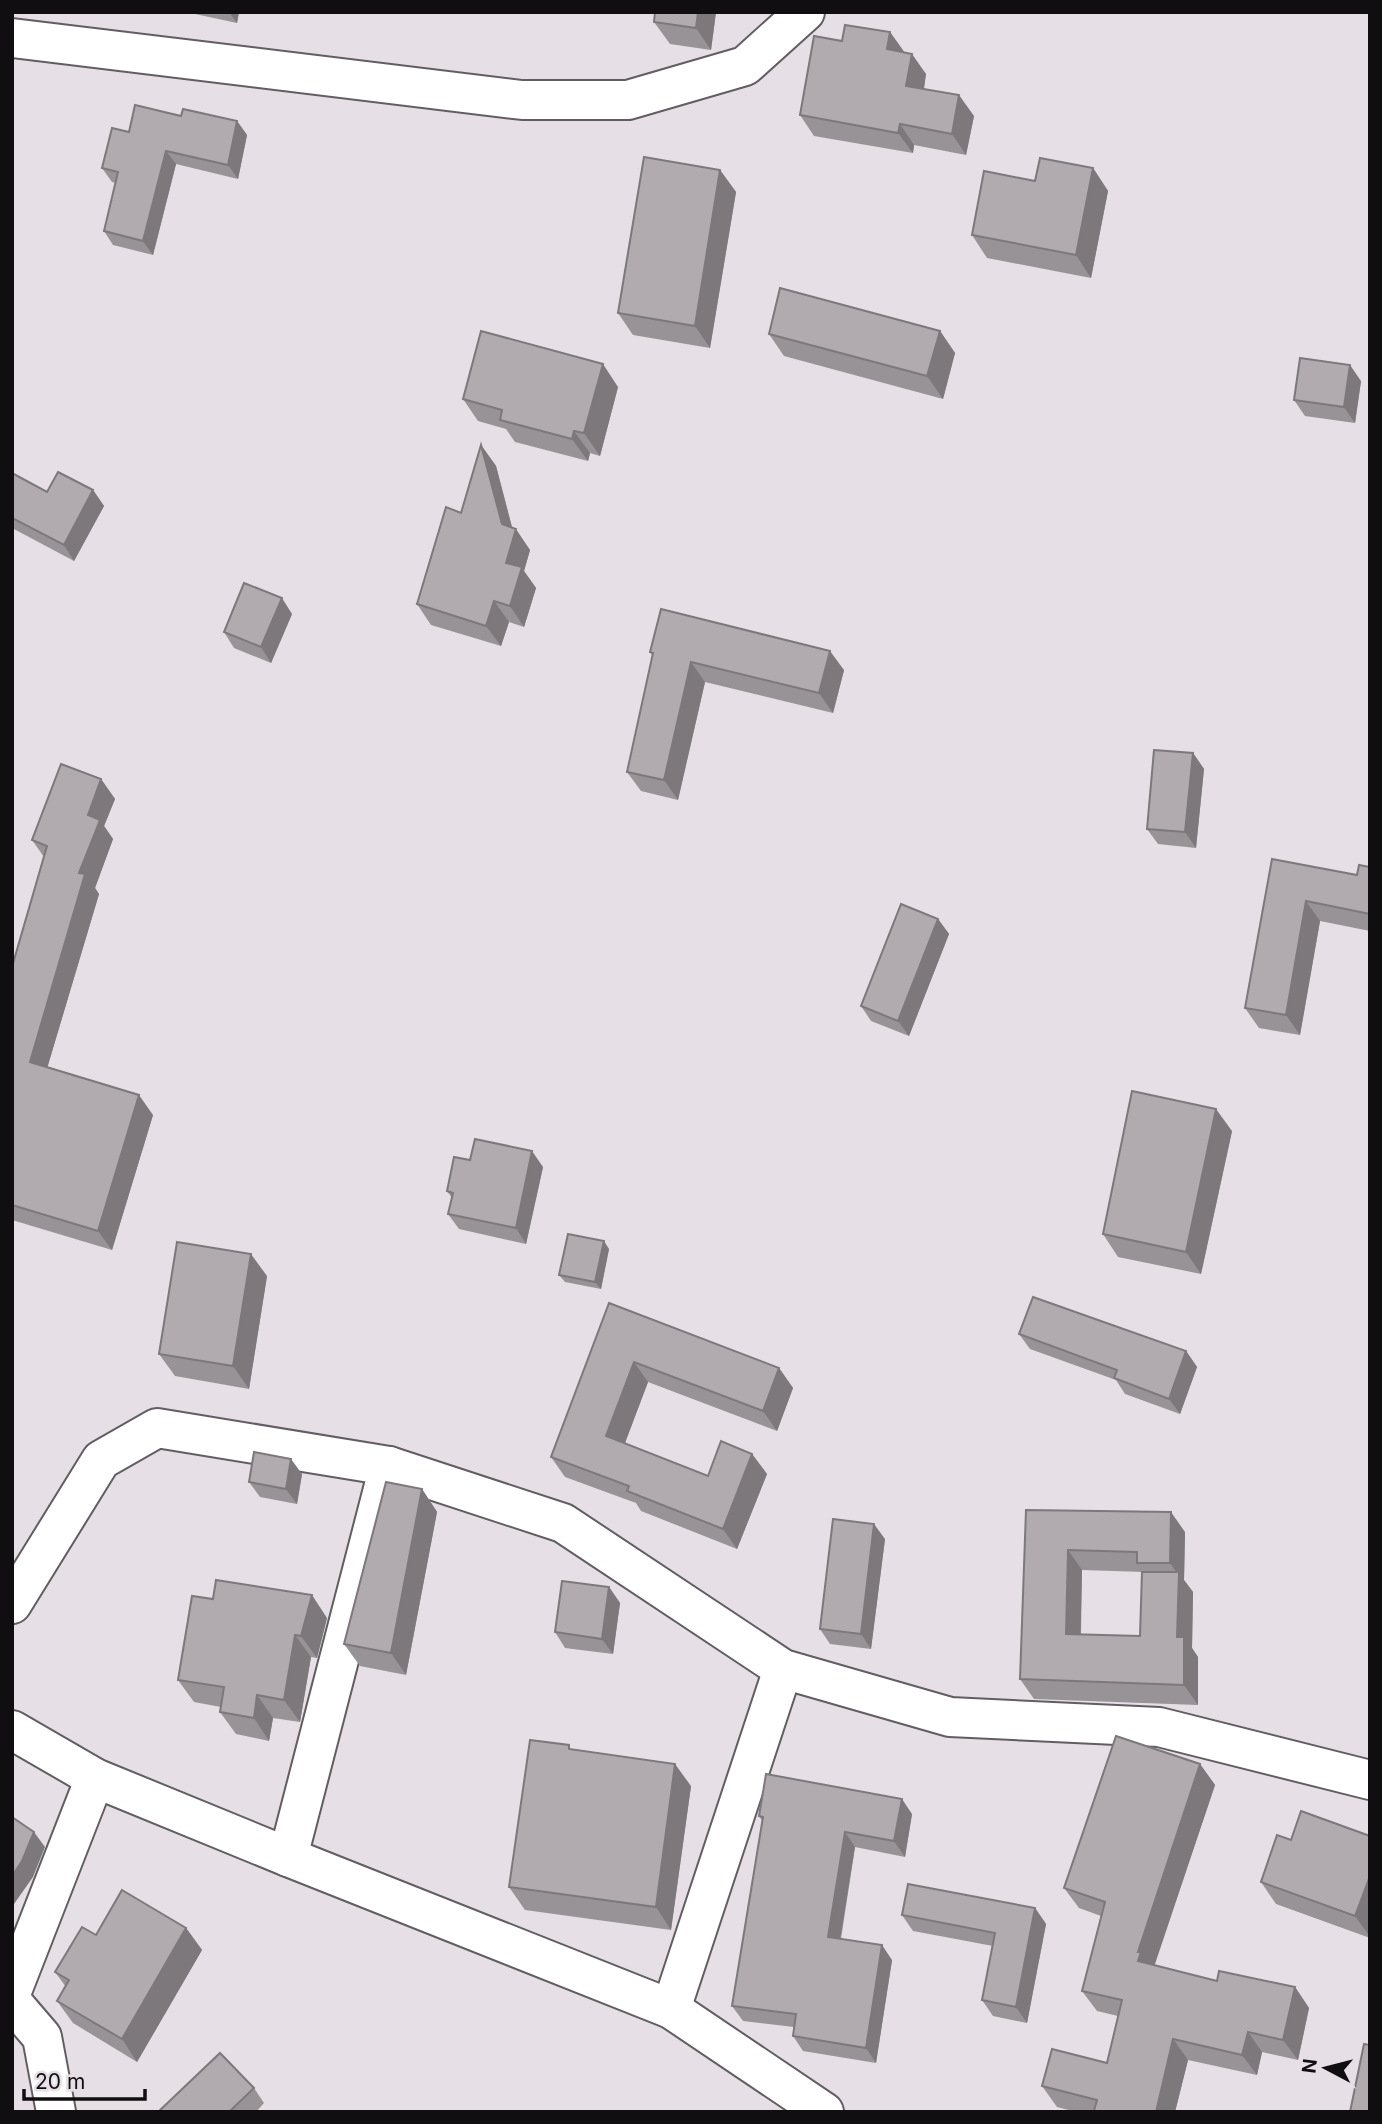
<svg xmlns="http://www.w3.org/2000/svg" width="1382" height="2124" font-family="Inter,sans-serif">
<rect width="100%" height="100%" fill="#e6e0e6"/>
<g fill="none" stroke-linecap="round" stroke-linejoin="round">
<!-- street casing -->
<g stroke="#625d62" stroke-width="42">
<g id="street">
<polyline points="12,38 522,100 628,100 745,66 805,12"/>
<polyline points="12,1604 101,1460 157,1428 389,1466 563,1523 783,1669 950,1717 1159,1727 1370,1780"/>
<polyline points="12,1730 95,1778 288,1857 671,2009 824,2112"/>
<polyline points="288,1857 389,1466"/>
<polyline points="12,1991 95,1778"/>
<polyline points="12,2002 42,2037 56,2112"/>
<polyline points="671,2009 783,1669"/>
</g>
</g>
<!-- street -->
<use href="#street" stroke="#fff" stroke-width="38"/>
</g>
<!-- wall -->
<g fill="#989397" fill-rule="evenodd">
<polygon points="194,12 239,12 237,23 195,14"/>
<polygon points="716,12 711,50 670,44 654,22"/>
<polygon points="890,32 904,52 926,74 924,89 974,116 966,155 914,145 913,153 814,136 800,115 842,41"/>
<polygon points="181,116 237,121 247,135 238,179 176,164 153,255 113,245 104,231 116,183 112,182 102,168 129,132"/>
<polygon points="1093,168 1108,191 1091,278 987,258 972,235 1035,181"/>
<polygon points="720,170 736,192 710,348 633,335 618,313"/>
<polygon points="940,331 955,353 943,399 784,356 769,334"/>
<polygon points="1361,381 1355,423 1305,416 1294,400"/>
<polygon points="618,387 600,456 590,453 588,461 515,442 506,429 478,421 463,399"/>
<polygon points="481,445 496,466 512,527 530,550 524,571 536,588 524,627 509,622 501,646 431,625 417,604 461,513"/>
<polygon points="12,473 47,492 93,490 104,506 74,561 12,528"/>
<polygon points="292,614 271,663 234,648 224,632"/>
<polygon points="650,652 844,670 833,713 705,682 678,800 641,791 627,772 653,656"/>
<polygon points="1193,753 1204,769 1196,848 1158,844 1147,829"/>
<polygon points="101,779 115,799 104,826 113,839 95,888 99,894 47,1068 153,1115 112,1250 12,1220 12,967 44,857 32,840"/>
<polygon points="1272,859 1357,875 1370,867 1370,931 1320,921 1300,1035 1259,1028 1245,1008"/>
<polygon points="938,919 949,934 909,1036 871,1021 861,1006"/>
<polygon points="1232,1131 1201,1274 1118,1257 1103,1234"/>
<polygon points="470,1160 543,1167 526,1244 459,1229 448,1214 452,1198 447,1191"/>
<polygon points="609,1249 601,1289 565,1282 559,1275"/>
<polygon points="267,1276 249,1389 175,1376 159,1354"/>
<polygon points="609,1303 779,1368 793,1388 777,1431 648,1382 625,1443 708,1476 752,1454 767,1474 737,1549 641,1511 636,1503 565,1477 551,1457"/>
<polygon points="1019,1334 1186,1351 1197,1367 1180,1414 1125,1394 1116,1380 1030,1349"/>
<polygon points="302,1474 297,1504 260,1497 249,1482"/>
<polygon points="422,1489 437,1512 406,1675 360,1666 344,1644"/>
<path d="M1026 1510 1185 1532 1184 1580 1193 1592 1192 1648 1198 1657V1705L1034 1699 1020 1679ZM1082 1570 1144 1572 1140 1636 1081 1635Z"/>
<polygon points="885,1539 871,1649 830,1644 820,1629"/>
<polygon points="609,1587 620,1603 613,1654 565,1648 555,1632"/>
<polygon points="327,1618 317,1658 311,1657 300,1722 273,1718 269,1741 236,1734 220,1712 221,1707 194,1702 178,1680"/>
<polygon points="572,1749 691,1786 671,1930 525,1910 509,1887"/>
<polygon points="1200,1764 1215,1785 1154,1965 1217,1981 1295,1987 1309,2008 1298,2060 1262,2052 1257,2075 1188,2060 1175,2112 1076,2112 1057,2107 1042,2086 1107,2063 1118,2016 1097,2011 1082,1991 1101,1916 1079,1908 1064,1888"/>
<polygon points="912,1814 905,1857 855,1847 841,1939 892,1960 876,2063 803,2051 793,2036 794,2027 743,2021 732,2006 763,1822 759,1816"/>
<polygon points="1370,1836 1370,1938 1276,1904 1261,1882 1291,1840"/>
<polygon points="1035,1908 1046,1924 1027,2023 993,2016 982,2000 993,1946 913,1931 902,1915"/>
<polygon points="186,1928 202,1950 137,2062 73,2023 57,2001 66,1987 55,1972"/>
<polygon points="254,2088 264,2103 256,2112 158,2112"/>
</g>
<!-- shaded-wall -->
<g fill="#7c787b">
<polygon points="229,12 239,12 237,23"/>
<polygon points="698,12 716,12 711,50 696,28"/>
<polygon points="890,32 905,53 887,49"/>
<polygon points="912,54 926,74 921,107 906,86"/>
<polygon points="959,95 974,116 966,155 952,134"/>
<polygon points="237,121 247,135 238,179 228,165"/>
<polygon points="900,124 914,145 913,153 898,133"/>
<polygon points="166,151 176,164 153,255 143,241"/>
<polygon points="1093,168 1108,191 1091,278 1076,255"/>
<polygon points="720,170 736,192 710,348 695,326"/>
<polygon points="940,331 955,353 943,399 927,376"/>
<polygon points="603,364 618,387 600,456 584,433"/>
<polygon points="1350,365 1361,381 1355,423 1344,407"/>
<polygon points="574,431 590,453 588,461 572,439"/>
<polygon points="481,445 496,466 514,535 516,529 530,550 524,571 536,588 524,627 510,606 502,524"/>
<polygon points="93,490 104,506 74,561 64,545"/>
<polygon points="282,598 292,614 271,663 261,647"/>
<polygon points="494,601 509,622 501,646 486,626"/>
<polygon points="830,651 844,670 833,713 819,693"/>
<polygon points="691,662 705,682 678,800 664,780"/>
<polygon points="1193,753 1204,769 1196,848 1185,832"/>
<polygon points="101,779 115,799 104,826 113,839 95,888 99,894 43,1082 30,1062 79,873 88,815"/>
<polygon points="1306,901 1320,921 1300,1035 1286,1015"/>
<polygon points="938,919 949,934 909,1036 898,1021"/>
<polygon points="139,1095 153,1115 112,1250 98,1231"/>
<polygon points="1216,1109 1232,1131 1201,1274 1186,1252"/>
<polygon points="532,1151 543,1167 526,1244 516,1228"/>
<polygon points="604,1241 609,1249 601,1289 595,1282"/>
<polygon points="251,1254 267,1276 249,1389 233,1366"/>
<polygon points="1186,1351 1197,1367 1180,1414 1169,1399"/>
<polygon points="634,1362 648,1382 620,1456 606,1436"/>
<polygon points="779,1368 793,1388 777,1431 763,1411"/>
<polygon points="752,1454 767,1474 737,1549 723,1529"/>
<polygon points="291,1459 302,1474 297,1504 286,1489"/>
<polygon points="422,1489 437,1512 406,1675 391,1653"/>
<polygon points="1171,1512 1185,1532 1184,1580 1193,1592 1192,1648 1198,1657 1198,1705 1184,1685 1177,1637 1179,1576 1170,1563"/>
<polygon points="874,1524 885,1539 871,1649 861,1634"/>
<polygon points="1068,1550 1082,1570 1080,1654 1066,1634"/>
<polygon points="609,1587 620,1603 613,1654 602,1639"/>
<polygon points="312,1595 327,1618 317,1658 301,1636"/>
<polygon points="295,1635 311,1657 300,1722 284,1700"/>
<polygon points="257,1695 273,1718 269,1741 254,1718"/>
<polygon points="675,1764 691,1786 671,1930 656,1907"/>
<polygon points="1200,1764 1215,1785 1153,1970 1138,1961 1138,1952"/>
<polygon points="902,1799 912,1814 905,1857 894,1841"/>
<polygon points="34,1832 45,1847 33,1877 14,1904 12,1901 12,1876"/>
<polygon points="845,1832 855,1847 838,1952 828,1937"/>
<polygon points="1370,1876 1370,1937 1355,1916"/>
<polygon points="1035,1908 1046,1924 1027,2023 1016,2007"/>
<polygon points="186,1928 202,1950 137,2062 122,2039"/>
<polygon points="882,1945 892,1960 876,2063 866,2048"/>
<polygon points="1295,1987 1309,2008 1298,2060 1283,2040"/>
<polygon points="1248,2032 1262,2052 1257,2075 1242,2055"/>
<polygon points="1173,2039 1188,2060 1175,2112 1156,2112"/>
</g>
<!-- building -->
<g fill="#b1abb0" stroke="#7c787b" stroke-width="2">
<polygon points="655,12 698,12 696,28 654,22"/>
<polygon points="845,25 890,32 887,49 912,54 906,86 959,95 952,134 900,124 898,133 800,115 814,36 842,41"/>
<polygon points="135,105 181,116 183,109 237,121 228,165 166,151 143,241 104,231 118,172 102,168 112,128 129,132"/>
<polygon points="644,157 720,170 695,326 618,313"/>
<polygon points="1040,158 1093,168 1076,255 972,235 984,171 1035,181"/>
<polygon points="780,288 940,331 927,376 769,334"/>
<polygon points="481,331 603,364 584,433 574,431 572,439 500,420 502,410 463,399"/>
<polygon points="1300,358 1350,365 1344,407 1294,400"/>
<polygon points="481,445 502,524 516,529 506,563 522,567 510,606 494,601 486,626 417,604 446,507 461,513"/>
<polygon points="58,472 93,490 64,545 12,518 12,473 47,492"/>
<polygon points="244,583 282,598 261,647 224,632"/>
<polygon points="661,609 830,651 819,693 691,662 664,780 627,772 653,653 650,652"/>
<polygon points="1154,750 1193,753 1185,832 1147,829"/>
<polygon points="61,764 101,779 88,815 100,820 79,873 85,874 30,1062 139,1095 98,1231 12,1205 12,967 47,846 32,840"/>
<polygon points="1272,859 1357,875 1359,865 1370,867 1370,914 1306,901 1286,1015 1245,1008"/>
<polygon points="901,904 938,919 898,1021 861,1006"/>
<polygon points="1132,1091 1216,1109 1186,1252 1103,1234"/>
<polygon points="475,1139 532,1151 516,1228 448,1214 453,1193 447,1191 454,1157 470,1160"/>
<polygon points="568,1234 604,1241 595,1282 559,1275"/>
<polygon points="177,1242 251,1254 233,1366 159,1354"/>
<polygon points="1033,1297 1186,1351 1169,1399 1114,1378 1117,1370 1019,1334"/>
<polygon points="609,1303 779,1368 763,1411 634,1362 606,1436 708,1476 721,1441 752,1454 723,1529 627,1491 629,1486 551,1457"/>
<polygon points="254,1452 291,1459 286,1489 249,1482"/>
<polygon points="386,1482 422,1489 391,1653 344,1644"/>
<polygon points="1026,1510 1171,1512 1170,1563 1137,1563 1137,1552 1068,1550 1066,1634 1140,1636 1142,1572 1179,1572 1177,1637 1184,1637 1184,1685 1020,1679"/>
<polygon points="833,1519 874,1524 861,1634 820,1629"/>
<polygon points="216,1580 312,1595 301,1636 295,1635 284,1700 257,1695 254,1718 220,1712 224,1687 178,1680 192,1596 213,1599"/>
<polygon points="562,1581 609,1587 602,1639 555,1632"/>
<polygon points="1116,1736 1200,1764 1138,1952 1141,1952 1138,1961 1217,1981 1219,1971 1295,1987 1283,2040 1248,2032 1242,2055 1173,2039 1156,2112 1097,2112 1094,2111 1097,2100 1042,2086 1052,2049 1107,2063 1122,2000 1082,1991 1105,1902 1064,1888"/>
<polygon points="530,1740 569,1745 569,1749 675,1764 656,1907 509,1887"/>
<polygon points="766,1774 902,1799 894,1841 845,1832 828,1937 882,1945 866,2048 793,2036 796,2014 732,2006 763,1817 759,1816"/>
<polygon points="1301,1811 1370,1836 1370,1876 1355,1916 1261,1882 1277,1835 1291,1840"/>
<polygon points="12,1817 34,1832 22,1861 12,1876"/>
<polygon points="908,1884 1035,1908 1016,2007 982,2000 995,1933 902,1915"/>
<polygon points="122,1890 186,1928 122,2039 57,2001 69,1980 55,1972 82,1927 96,1935"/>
<polygon points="1364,2044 1370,2045 1370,2112 1350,2112"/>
<polygon points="220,2053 254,2088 229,2112 158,2112"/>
</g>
<!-- border -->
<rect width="1382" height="2124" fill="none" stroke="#100e10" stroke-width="28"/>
<!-- north arrow -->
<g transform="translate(1326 2068) rotate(277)" stroke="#e6e0e6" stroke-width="5" paint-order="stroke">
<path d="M0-5L12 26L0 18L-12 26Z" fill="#100e10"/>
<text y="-10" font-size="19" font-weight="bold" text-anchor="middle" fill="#100e10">N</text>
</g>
<!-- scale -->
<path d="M24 2089v10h121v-10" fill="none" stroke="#100e10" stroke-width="3.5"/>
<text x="35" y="2089" font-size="21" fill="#100e10" stroke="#e6e0e6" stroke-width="5" paint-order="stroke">20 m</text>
</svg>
